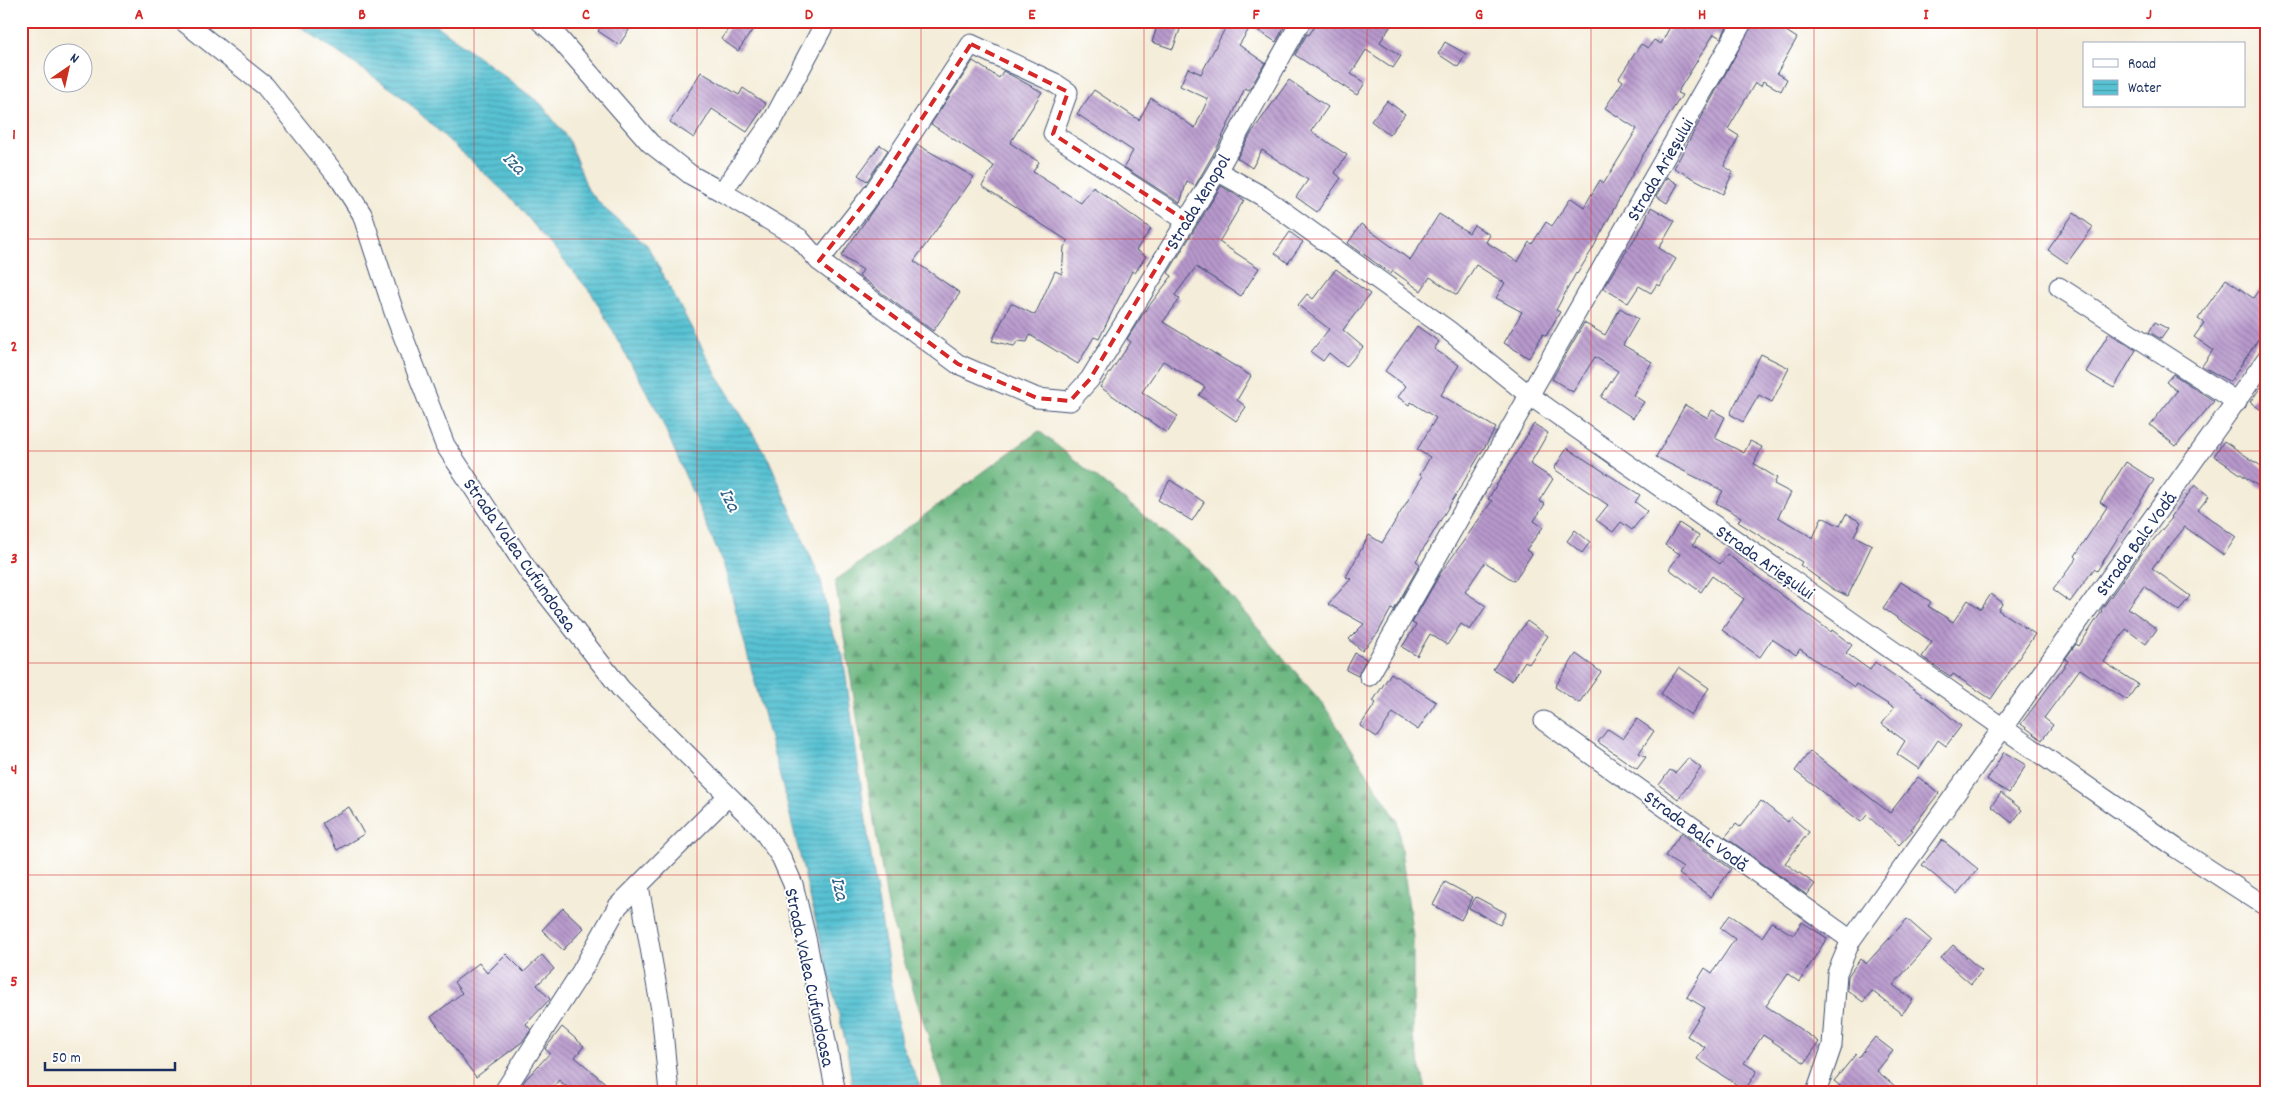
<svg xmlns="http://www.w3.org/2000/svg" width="2288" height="1114" font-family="Dekko,sans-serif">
<defs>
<pattern id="forest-firs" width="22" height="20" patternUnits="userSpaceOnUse" patternTransform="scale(1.25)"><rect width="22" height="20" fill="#6ab67f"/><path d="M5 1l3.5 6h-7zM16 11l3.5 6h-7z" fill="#56946b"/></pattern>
<pattern id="water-rules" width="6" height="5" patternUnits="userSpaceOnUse" patternTransform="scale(1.25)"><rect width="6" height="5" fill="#58c2d3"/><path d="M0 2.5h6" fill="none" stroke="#489eae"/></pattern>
<pattern id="building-back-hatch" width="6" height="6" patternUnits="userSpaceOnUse" patternTransform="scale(1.25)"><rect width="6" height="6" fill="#b899cc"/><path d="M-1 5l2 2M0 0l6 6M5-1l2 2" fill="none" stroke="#957da9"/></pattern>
</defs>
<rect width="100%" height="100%" fill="#fff"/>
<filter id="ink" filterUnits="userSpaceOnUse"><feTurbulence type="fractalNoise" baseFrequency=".02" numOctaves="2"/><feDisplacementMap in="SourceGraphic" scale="10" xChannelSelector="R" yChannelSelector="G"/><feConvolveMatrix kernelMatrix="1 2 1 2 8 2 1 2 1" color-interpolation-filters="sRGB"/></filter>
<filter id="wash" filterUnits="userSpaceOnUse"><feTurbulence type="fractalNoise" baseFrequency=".0096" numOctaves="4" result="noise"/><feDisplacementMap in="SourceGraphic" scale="20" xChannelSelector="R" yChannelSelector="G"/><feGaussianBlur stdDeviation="1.12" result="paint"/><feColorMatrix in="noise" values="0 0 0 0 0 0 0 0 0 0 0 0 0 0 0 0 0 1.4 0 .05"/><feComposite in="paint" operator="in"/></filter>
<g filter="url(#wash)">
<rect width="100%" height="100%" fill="#f4edd9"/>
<!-- forest -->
<polygon fill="url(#forest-firs)" stroke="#42726e" points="1039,431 1200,561 1323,704 1397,820 1413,937 1413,1038 1427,1093 946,1093 889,913 835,581"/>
<!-- water -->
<polygon fill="url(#water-rules)" stroke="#3a7898" points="292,21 431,21 541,104 568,139 588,190 605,209 647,245 715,372 769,460 821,581 830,626 843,656 870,850 901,1043 923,1093 853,1093 847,1048 787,803 724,566 658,412 592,294 513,200 399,94"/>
<g id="blocks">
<!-- building -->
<g fill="url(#building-back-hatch)">
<polygon points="605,21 635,21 619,45 598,31"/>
<polygon points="734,21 742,21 753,29 738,51 721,39"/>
<polygon points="1159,21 1183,21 1173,49 1152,42"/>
<polygon points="1229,21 1287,22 1276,42 1251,26 1239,45 1265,63 1249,90 1245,88 1219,144 1195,186 1187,181 1180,203 1124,167 1133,151 1077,114 1094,90 1139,120 1151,98 1195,128 1208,99 1180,86 1188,68 1201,74"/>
<polygon points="1318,21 1394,21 1380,42 1401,56 1393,68 1366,50 1351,74 1365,83 1357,95 1295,55 1307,34 1309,35"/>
<polygon points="1673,21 1730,21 1721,38 1714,34 1677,93 1682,95 1641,158 1592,250 1577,274 1576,273 1556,310 1560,312 1546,336 1543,334 1529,358 1504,343 1522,312 1496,298 1505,283 1476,265 1457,295 1430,277 1421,291 1393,271 1391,274 1348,243 1361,224 1410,260 1439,214 1469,233 1474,225 1490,235 1486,242 1518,262 1529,242 1532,244 1546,222 1552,226 1571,198 1584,207 1600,180 1604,183 1637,129 1605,108 1623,81 1619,78 1641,44 1648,48 1654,40 1661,44"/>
<polygon points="1754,21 1780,21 1789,27 1786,31 1797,38 1777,73 1787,79 1781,91 1763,81 1761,86 1755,83 1728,129 1739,136 1724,166 1733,172 1723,194 1674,168"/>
<polygon points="1445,42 1466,54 1458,67 1438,54"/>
<polygon points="973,61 999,78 1003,71 1042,92 1010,143 1039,162 1033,172 1081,203 1093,187 1151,229 1136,250 1146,256 1135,273 1132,271 1099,339 1094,337 1078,364 1030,335 1027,342 1018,341 1014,346 992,341 1011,303 1035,315 1055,271 1062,274 1064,247 1068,241 982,186 994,166 931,124"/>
<polygon points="701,72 739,95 743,88 766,104 747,132 712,109 694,138 670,122"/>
<polygon points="1289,80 1328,107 1311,131 1347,155 1335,173 1341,178 1317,212 1296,197 1308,180 1262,150 1252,168 1237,158 1252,132"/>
<polygon points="1387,101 1405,114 1389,135 1371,121"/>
<polygon points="880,145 888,150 867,181 858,175"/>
<polygon points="918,145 974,177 914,261 960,293 933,331 859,276 863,270 841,256"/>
<polygon points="1667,177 1678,184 1667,203 1656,196"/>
<polygon points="1221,186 1244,200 1219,242 1259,268 1241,296 1196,267 1175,295 1180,299 1163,322 1251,376 1237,400 1246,407 1236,421 1199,395 1205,387 1163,361 1142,392 1178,416 1167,433 1100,387 1131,342 1127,339 1145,311 1172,276 1168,273"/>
<polygon points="1651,207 1675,221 1659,248 1676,259 1660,286 1657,284 1651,293 1639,286 1628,303 1603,288 1642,227"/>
<polygon points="2074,213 2093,227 2067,263 2048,250"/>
<polygon points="1290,232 1303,242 1288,263 1275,253"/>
<polygon points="1336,269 1370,294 1343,330 1363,347 1346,367 1329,353 1323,361 1311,352 1329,329 1298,305 1307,294 1313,299"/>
<polygon points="2226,279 2253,298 2267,279 2267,326 2230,382 2202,366 2213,350 2194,337 2204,323 2198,319"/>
<polygon points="1620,308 1638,319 1623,345 1652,362 1633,395 1644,402 1633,418 1601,397 1618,371 1595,357 1573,392 1552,379 1584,323 1605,335"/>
<polygon points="2155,322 2168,329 2161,339 2149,332"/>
<polygon points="1417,326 1439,342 1434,349 1459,365 1441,395 1496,428 1416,561 1420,564 1394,610 1391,609 1378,633 1362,651 1349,639 1364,624 1328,604 1351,579 1346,577 1369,535 1382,543 1422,477 1420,475 1430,457 1417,450 1436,418 1411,402 1409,405 1398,397 1406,386 1385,371"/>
<polygon points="2109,333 2136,350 2114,388 2086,372"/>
<polygon points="1761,354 1789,368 1772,402 1759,395 1743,422 1730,414"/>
<polygon points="2173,374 2214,401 2176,446 2150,425 2177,391 2166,382"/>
<polygon points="2267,379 2267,414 2250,402"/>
<polygon points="1685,405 1708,418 1712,410 1725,417 1715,438 1744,453 1750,441 1762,447 1754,464 1777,478 1774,484 1791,493 1778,517 1813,538 1822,517 1840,526 1846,514 1861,522 1854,536 1872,545 1848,596 1833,589 1800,565 1802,562 1738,522 1741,517 1716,503 1723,491 1656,457"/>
<polygon points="1534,424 1548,433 1530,464 1553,479 1539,501 1545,504 1534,521 1543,527 1526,550 1532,554 1514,581 1485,562 1465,592 1486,606 1470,630 1461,624 1447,645 1430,634 1417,656 1402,647 1416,625 1412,623 1440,574 1492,501 1488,499"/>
<polygon points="2224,441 2267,470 2267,492 2214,456"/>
<polygon points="1567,448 1640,495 1635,502 1647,511 1632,530 1621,522 1613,532 1596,520 1608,505 1554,469"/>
<polygon points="2126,462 2154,480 2097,571 2094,569 2070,602 2053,590 2077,558 2075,556 2107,507 2100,502"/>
<polygon points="1170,480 1204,502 1192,521 1158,500"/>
<polygon points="2195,485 2209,496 2198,510 2236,537 2224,555 2185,527 2152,568 2190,596 2179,611 2144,586 2128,608 2157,629 2146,644 2126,629 2104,662 2138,684 2127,700 2080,669 2044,718 2053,725 2042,740 2021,724 2068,661 2065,659 2076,644 2079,646 2102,611 2101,610 2143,552 2172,518 2171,517"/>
<polygon points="1679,523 1699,536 1693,545 1720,564 1727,554 1831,632 1832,630 1852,645 1846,653 1870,670 1875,662 1931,701 1961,726 1946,746 1938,740 1919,769 1897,754 1905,741 1882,724 1894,708 1856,684 1854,687 1800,649 1796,655 1772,639 1760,657 1722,630 1744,599 1712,576 1701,592 1669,569 1680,554 1665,545"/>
<polygon points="1575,530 1590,542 1582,553 1567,541"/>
<polygon points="1901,582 1931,602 1928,606 1953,622 1968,600 1981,609 1991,594 2003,603 1998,610 2035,634 1991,699 1953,674 1951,677 1922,657 1932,642 1883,608"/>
<polygon points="1527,621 1548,636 1529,664 1525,661 1512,681 1493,669"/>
<polygon points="1355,653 1366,659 1358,676 1346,670"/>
<polygon points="1576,654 1601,672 1579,703 1555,687"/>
<polygon points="1679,667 1709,688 1691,715 1661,694"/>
<polygon points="1391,673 1436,702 1418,730 1393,713 1377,737 1360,726 1376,703 1373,701"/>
<polygon points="1637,719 1654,731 1639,753 1646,757 1637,769 1598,742 1608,729 1623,739"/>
<polygon points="1810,751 1890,813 1918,777 1939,793 1911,829 1913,830 1899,845 1867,815 1861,822 1795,771"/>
<polygon points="2004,752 2026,765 2009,793 1987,780"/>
<polygon points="1688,758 1701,768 1678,799 1659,785 1670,770 1675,773"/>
<polygon points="2001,793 2022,810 2012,823 1991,806"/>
<polygon points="1761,801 1788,822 1791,817 1809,832 1785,863 1815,884 1807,895 1725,837 1736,824 1740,827"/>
<polygon points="349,807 364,834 337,850 322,823"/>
<polygon points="1681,833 1731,869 1711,897 1679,874 1683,868 1665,856"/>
<polygon points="1942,840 1978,869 1957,894 1922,865"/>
<polygon points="1445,882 1473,897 1461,920 1433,905"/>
<polygon points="1476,897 1506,913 1500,925 1469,908"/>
<polygon points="563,908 584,928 563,950 542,930"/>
<polygon points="1730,915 1762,937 1772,922 1793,935 1802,922 1827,938 1799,982 1788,974 1766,1006 1819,1042 1805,1063 1763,1035 1744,1063 1757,1071 1745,1090 1697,1059 1705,1047 1687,1036 1705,1008 1687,997 1705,968 1712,973 1735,939 1720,928"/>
<polygon points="1907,919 1932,941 1893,985 1913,1000 1902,1014 1872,991 1863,1002 1847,990 1848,976 1860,959 1866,964"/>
<polygon points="1953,945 1982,971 1971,984 1941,958"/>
<polygon points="506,954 524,972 542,955 554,969 537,985 550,999 526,1024 531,1030 522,1042 476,1077 431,1017 462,993 454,982 479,963 487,973"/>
<polygon points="562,1027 584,1046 575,1057 617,1093 574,1093 559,1080 548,1093 517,1093 525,1080 550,1053 545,1049"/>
<polygon points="1875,1037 1893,1051 1877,1071 1903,1093 1849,1093 1834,1081 1856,1054 1859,1057"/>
</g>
</g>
</g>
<g filter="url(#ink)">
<use href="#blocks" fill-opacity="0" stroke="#3c4c70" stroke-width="1"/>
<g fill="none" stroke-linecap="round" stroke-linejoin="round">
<!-- minor casing -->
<g stroke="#3c4c70" stroke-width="21">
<g id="minor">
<polyline points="183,21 265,86 341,181 362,214 395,315 445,445 529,572 621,689 761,828 781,857 793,884 807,942 836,1093"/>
<polyline points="540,21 556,35 650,143 691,175 722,192 773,120 826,21"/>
<polyline points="1217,171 1262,196 1448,330 1529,395 2003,728 2176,848 2267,907"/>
<polyline points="722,192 799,238 819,261 958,364 1037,398 1070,401 1090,379 1217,171 1301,21"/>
<polyline points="819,261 874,191 971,44 1053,82 1068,92 1053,134 1185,220"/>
<polyline points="2059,287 2237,402"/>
<polyline points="1369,676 1743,21"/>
<polyline points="1544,721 1851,940"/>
<polyline points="639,886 661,1010 669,1093"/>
<polyline points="503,1093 581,972 618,906 728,796"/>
<polyline points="1816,1093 1832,1046 1837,973 1851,940 2267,358"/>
</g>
</g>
<!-- minor -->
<use href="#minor" stroke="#fff" stroke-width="19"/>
</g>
</g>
<!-- marked area -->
<path fill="none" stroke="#d62828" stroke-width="4" stroke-dasharray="10 6" stroke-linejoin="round" d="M971 44 1068 92 1053 134 1185 220 1090 379 1070 401 1037 398 958 364 819 261 874 191Z"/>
<!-- grid -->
<path fill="none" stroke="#d62828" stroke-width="1" stroke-opacity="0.55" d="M251 21V1093M474 21V1093M697 21V1093M921 21V1093M1144 21V1093M1367 21V1093M1591 21V1093M1814 21V1093M2037 21V1093M21 239H2267M21 451H2267M21 663H2267M21 875H2267"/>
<g text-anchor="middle" stroke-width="4" stroke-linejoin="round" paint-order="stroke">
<!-- street labels -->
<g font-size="19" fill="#1b2f5e" stroke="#fff">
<text transform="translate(1659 169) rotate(-60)" y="7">Strada Arieșului</text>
<text transform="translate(1197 201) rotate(-59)" y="7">Strada Xenopol</text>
<text transform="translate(2135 543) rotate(-54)" y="7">Strada Balc Vodă</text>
<text transform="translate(521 554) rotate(55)" y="7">Strada Valea Cufundoasa</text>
<text transform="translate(1766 561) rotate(35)" y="7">Strada Arieșului</text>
<text transform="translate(1697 830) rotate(36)" y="7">Strada Balc Vodă</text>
<text transform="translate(811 977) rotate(78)" y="7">Strada Valea Cufundoasa</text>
</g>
<!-- water labels -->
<g font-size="20" font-style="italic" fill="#306287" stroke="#fff">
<text transform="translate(515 162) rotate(45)" y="7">Iza</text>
<text transform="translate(731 499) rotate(63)" y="7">Iza</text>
<text transform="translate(841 888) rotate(76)" y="7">Iza</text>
</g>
</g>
<!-- margin -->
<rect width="2288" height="1114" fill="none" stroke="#fff" stroke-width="55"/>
<!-- legend -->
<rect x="2083" y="42" width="162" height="65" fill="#ffffff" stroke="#a4acbf"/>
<rect x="2093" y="59" width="25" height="8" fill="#ffffff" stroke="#a4acbf"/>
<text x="2128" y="68" font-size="15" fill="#1b2f5e">Road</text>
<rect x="2093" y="80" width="25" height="15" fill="url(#water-rules)" stroke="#a4acbf"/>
<text x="2128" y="92" font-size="15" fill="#1b2f5e">Water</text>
<!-- north arrow -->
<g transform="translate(68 68) rotate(34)"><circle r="24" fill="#ffffff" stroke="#a4acbf"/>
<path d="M0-4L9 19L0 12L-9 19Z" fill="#c8321e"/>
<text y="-8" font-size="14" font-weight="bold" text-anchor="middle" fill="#1b2f5e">N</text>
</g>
<!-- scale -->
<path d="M45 1062v8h130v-8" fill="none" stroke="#1b2f5e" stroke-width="2.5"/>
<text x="52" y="1062" font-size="15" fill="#1b2f5e" stroke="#ffffff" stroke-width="4" paint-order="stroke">50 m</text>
<rect x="28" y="28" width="2232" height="1058" fill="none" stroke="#d62828" stroke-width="2"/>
<g font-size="16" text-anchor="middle" font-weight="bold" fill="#d62828">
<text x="139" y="19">A</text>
<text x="362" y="19">B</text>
<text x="586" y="19">C</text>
<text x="809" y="19">D</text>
<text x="1032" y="19">E</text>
<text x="1256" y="19">F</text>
<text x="1479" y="19">G</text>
<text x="1702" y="19">H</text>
<text x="1926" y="19">I</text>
<text x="2149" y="19">J</text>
<text x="14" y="139">1</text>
<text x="14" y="351">2</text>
<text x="14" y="563">3</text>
<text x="14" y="774">4</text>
<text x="14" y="986">5</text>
</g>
</svg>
